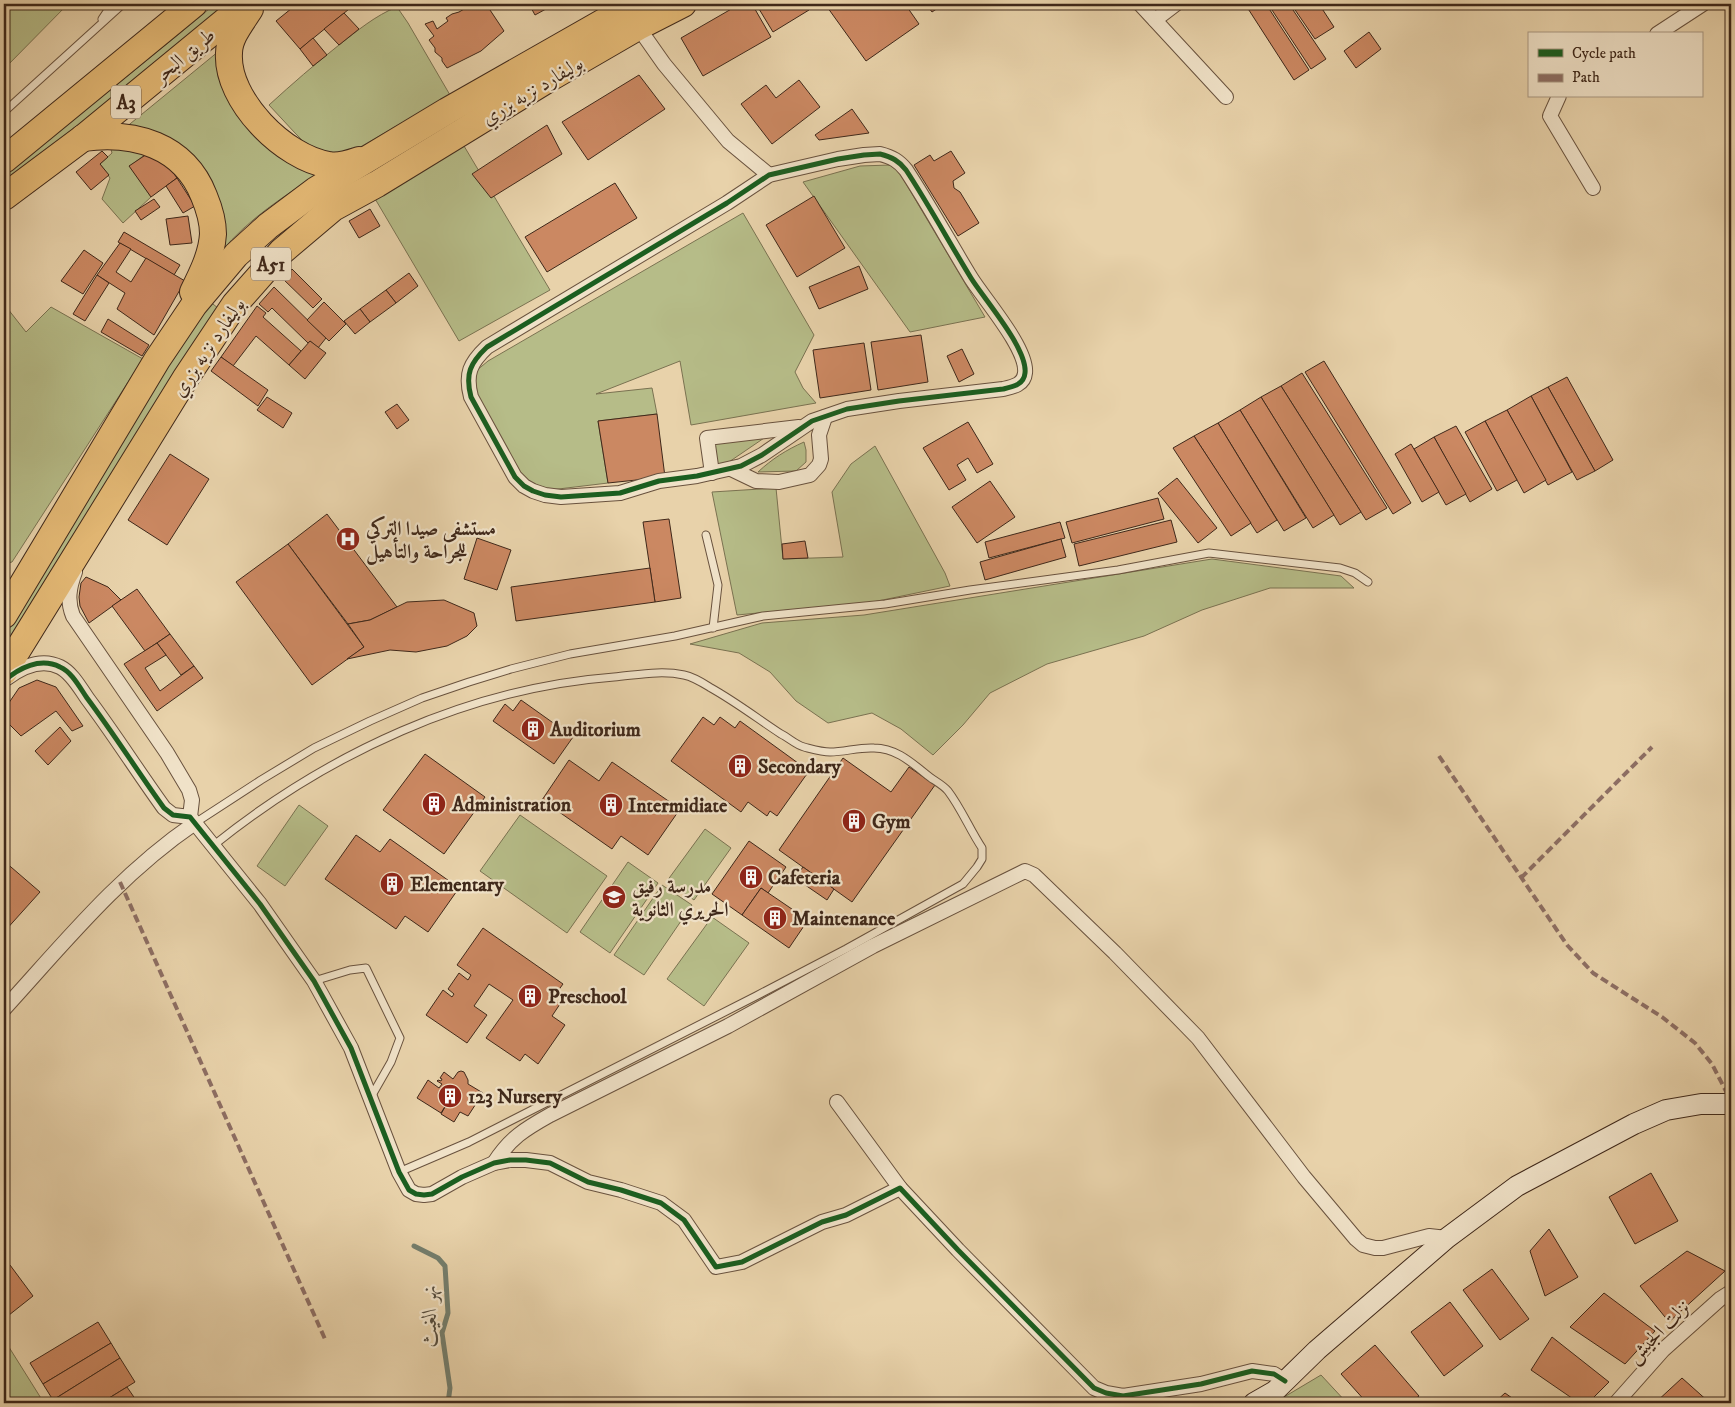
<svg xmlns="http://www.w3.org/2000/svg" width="1735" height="1407" font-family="'IM FELL DW Pica',Amiri,serif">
<rect width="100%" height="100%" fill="#e8d2aa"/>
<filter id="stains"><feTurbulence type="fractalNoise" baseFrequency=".004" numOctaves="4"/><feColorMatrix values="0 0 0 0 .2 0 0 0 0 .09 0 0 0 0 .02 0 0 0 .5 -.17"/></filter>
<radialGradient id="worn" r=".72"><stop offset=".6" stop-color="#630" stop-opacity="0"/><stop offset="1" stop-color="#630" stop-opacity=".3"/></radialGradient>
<!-- green -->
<g fill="#b6bc88" stroke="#7a7251">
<polygon points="4,4 68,4 4,69"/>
<polygon points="215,4 230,4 4,190 4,176 179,34"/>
<path d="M397 7 408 23 450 95 343 157 307 145 295 133 269 105C292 84 315 64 339 45 357 31 376 15 397 7Z"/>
<path d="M219 51 218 57 321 173C285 195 248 219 221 252L222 209 125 128Z"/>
<polygon points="110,146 155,147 130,166 151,197 123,223 102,199 110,178 100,164 112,153"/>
<polygon points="464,146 550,290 459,341 374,197"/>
<polygon points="890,165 899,172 985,317 910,332 803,182 860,166"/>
<polygon points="743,213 814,335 795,372 803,388 816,403 691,425 680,361 596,394 652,388 657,414 598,421 608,483 550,490 533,485 521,476 475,395 476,371 488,361"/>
<polygon points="209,301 218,308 4,651 4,631 56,544"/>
<polygon points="4,304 26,332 51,307 143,359 12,562 4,564"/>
<polygon points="770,434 723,466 716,464 714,445 716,442"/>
<path d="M804 442 806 450V462L796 471 758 472C772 459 786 450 804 442Z"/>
<polygon points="875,446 945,573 950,586 873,602 737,615 712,492 776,488 783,559 843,557 832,492 851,464"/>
<polygon points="1212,559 1341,576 1354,588 1270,588 1202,610 1144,636 1047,664 990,693 963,725 933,755 901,729 872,713 828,723 796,701 770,672 739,653 690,644 762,623 864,615"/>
<polygon points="299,805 328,826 285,886 257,866"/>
<polygon points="520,815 607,876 567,933 480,871"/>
<polygon points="705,829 731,848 694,900 667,881"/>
<polygon points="628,862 658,883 610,953 580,932"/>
<polygon points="662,885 692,905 644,975 614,955"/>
<polygon points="712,917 749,943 704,1006 667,979"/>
<polygon points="7,1344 44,1403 4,1403 4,1345"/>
<polygon points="1321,1375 1347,1403 1274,1403"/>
</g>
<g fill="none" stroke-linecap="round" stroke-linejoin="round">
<!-- stream -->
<polyline stroke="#747e6d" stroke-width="5" points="414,1246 438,1258 445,1266 448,1313 442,1333 450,1388 448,1403"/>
</g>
<!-- building -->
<g fill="#cb8862" stroke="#3f281a">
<polygon points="297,4 353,4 354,5 300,49 276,21"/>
<polygon points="473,4 475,4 477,7 486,4 504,31 481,51 447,68 442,61 442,58 435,52 435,48 429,40 434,36 425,24 433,21 437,29 448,21 446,18 452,14 459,12"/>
<polygon points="529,4 555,4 535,15"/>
<polygon points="740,4 752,4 771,37 703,76 681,38"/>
<polygon points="756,4 805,4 809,10 773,32"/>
<polygon points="825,4 905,4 919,24 866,61"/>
<polygon points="926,4 944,4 932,12"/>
<polygon points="1245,4 1266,4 1309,70 1294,80"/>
<polygon points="1268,4 1289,4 1326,59 1311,69"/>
<polygon points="1291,4 1319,4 1334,27 1315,39"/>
<polygon points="344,13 359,29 339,45 324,29"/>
<polygon points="1369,32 1381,49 1356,68 1344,51"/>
<polygon points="313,38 327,55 313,66 300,49"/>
<polygon points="639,75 665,109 588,160 562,122"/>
<polygon points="799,80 820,107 772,144 741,104 766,85 776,98"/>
<polygon points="852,109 869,133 819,140 815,135"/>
<polygon points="547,125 562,154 491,198 472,174"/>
<polygon points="156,148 177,178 151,197 129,166"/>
<polygon points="102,151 108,157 100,164 109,175 91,190 76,172"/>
<polygon points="951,151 965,173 953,181 954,188 960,192 979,223 958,236 914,165 930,155 934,161"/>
<polygon points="177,178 195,206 183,213 166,186"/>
<polygon points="615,183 637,218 547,272 525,237"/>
<polygon points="814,196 845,248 797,277 766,225"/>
<polygon points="154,199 160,207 141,220 135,211"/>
<polygon points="370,209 380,226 359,238 349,221"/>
<polygon points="188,216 192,243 170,245 166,219"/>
<polygon points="124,232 180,265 174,275 118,242"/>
<polygon points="120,243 131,249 116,272 131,282 146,258 185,281 154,335 117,309 125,293 97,275"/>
<polygon points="84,250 103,263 83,294 61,281"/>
<polygon points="859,266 868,289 819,309 809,287"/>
<polygon points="292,269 322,299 313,308 283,279"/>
<polygon points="409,273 418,286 396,303 386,290"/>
<polygon points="97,275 109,283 85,321 73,314"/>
<polygon points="274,287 326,338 318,348 310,341 308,343 272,308 268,312 259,304"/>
<polygon points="386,290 396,303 370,322 360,309"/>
<polygon points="324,302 346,324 329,341 307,320"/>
<polygon points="257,306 266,313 263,317 301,351 289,365 256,336 233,366 221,357"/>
<polygon points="360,309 370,322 355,334 344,321"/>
<polygon points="108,319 149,345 142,356 101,332"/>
<polygon points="921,335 928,382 878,390 871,342"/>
<polygon points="310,341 326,353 305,379 289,365"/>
<polygon points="864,343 871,390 820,398 813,350"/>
<polygon points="962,349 974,374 959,382 947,356"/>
<polygon points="221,357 268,390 258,406 211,371"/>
<polygon points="1324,361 1411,503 1393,514 1305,372"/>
<polygon points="1302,373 1387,508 1366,520 1281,386"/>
<polygon points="1567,377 1613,460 1595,471 1548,387"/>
<polygon points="1281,386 1361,512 1340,525 1261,397"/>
<polygon points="1548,387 1595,471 1577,480 1531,396"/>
<polygon points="1531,396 1572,472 1548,485 1507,410"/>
<polygon points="267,397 292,413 283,428 257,410"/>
<polygon points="1261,397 1334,515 1313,528 1240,410"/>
<polygon points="397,404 409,420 397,429 385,412"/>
<polygon points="1240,410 1306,518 1284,531 1218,423"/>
<polygon points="1507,410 1546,480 1524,493 1485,421"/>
<polygon points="657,414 665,477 608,483 598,421"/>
<polygon points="1485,421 1517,480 1497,491 1465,432"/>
<polygon points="968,422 993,464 977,473 968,458 957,465 966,480 949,490 923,448"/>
<polygon points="1218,423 1277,520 1257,533 1194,436"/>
<polygon points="1456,426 1492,489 1470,502 1434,437"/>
<polygon points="1194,436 1251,523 1231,536 1173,448"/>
<polygon points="1434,437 1466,494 1446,505 1414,449"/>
<polygon points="1411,444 1439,492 1422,502 1395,454"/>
<polygon points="170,454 209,479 167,545 128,520"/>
<polygon points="1177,478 1217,528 1198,543 1158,493"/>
<polygon points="990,481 1015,517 977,543 952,507"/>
<polygon points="1158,498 1164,519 1072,543 1066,522"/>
<polygon points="327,514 397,607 370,620 348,624 288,544"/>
<polygon points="669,519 681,598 655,602 643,522"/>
<polygon points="1171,520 1177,542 1079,566 1074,544"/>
<polygon points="1060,522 1065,538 989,558 985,542"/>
<polygon points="477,538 511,550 497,590 464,579"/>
<polygon points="1061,539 1066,557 985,580 980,562"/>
<polygon points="805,541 808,558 783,559 782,544"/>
<polygon points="288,544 364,647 312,685 236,582"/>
<polygon points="650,568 655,602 516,621 511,587"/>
<polygon points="86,577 108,587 121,600 89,623 80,606 79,597 81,583"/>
<polygon points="137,589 170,634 145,651 112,606"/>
<polygon points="444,600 474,613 477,626 467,636 447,646 416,652 390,650 347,659 364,647 348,624 370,620 407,602"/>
<polygon points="170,634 194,666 181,675 157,643"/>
<polygon points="157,643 166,655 145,668 160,691 194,666 203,678 157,711 124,664"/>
<polygon points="37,680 56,687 83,726 72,731 56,711 21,736 4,719 4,710 19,688"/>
<polygon points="521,700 573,737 554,764 493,721 505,704 513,711"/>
<polygon points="703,717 714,725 720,717 735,728 740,721 809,771 777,816 770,811 767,816 748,802 741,812 671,761"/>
<polygon points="60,727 71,741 48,765 35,751"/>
<polygon points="425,754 485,797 444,854 383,810"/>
<polygon points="843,758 891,792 909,767 935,785 852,902 779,850"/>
<polygon points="569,760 599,781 612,762 680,809 648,855 621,836 612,849 542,800"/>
<polygon points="356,835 380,852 390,839 459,888 428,932 405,916 396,929 325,879"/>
<polygon points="749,841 786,867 768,893 761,888 742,915 712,894"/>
<polygon points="4,861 40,892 4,932"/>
<polygon points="803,867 834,889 827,900 795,878"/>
<polygon points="761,888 808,920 789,948 742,915"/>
<polygon points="483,928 563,984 552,999 560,1004 552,1016 565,1025 538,1064 525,1054 520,1061 486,1038 513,1000 489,984 474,1006 487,1015 467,1043 426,1015 443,990 452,997 454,994 448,989 459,973 468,980 471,975 457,965"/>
<polygon points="461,1071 464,1072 468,1080 468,1084 483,1093 468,1116 460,1112 454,1122 441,1114 449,1100 441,1113 417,1098 428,1080 439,1088 442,1084 437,1081 438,1080 441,1081 442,1079 440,1078 444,1072 453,1079 458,1072"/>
<polygon points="1651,1173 1678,1221 1635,1244 1609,1197"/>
<polygon points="1549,1229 1578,1277 1545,1296 1530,1251"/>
<polygon points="1687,1251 1725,1271 1669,1322 1640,1286"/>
<polygon points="10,1265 33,1296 4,1319 4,1270"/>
<polygon points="1492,1269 1529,1319 1500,1340 1463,1290"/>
<polygon points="1604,1293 1655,1331 1625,1364 1570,1327"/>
<polygon points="1450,1302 1483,1346 1444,1376 1411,1332"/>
<polygon points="98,1322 111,1343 43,1384 30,1363"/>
<polygon points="1552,1337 1609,1382 1588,1403 1579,1403 1531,1370"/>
<polygon points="111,1343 120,1358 53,1400 43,1384"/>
<polygon points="1375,1345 1419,1396 1410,1403 1367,1403 1341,1374"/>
<polygon points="120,1358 135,1382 101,1403 55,1403 53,1400"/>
<polygon points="1682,1378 1710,1403 1655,1403"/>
<polygon points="127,1387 138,1403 101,1403"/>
<polygon points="1505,1393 1519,1403 1494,1403"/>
</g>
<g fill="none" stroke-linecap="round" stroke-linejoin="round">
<!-- lane casing -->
<g stroke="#69523e" stroke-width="9">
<g id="lane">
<polyline points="102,19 112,4"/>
<polyline points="4,112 123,4"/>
<polyline points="706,535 718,585 713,628"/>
<polyline points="195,823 261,780 314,748 370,721 422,698 469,682 511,669 570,654 675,636 763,616 885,604 970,590 1118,570 1209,553 1340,568 1355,573 1368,582"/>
<path d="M214 845C327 754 468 688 614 677 637 675 661 670 684 675 694 677 703 683 711 688 736 702 758 719 781 734 789 738 796 745 804 747 812 749 822 752 830 752 845 752 859 747 874 748 897 748 913 764 931 778 937 782 944 786 948 791 961 808 970 830 982 848V859L977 867 963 884 846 949 756 996 469 1142 399 1172"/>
<polyline points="314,981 350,970 366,968 400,1038 391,1062 371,1097"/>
</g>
</g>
<!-- street casing -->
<g stroke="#69523e" stroke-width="16">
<g id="street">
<polyline points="1140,4 1226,97"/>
<polyline points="1155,20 1176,4"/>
<polyline points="638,27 664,64 728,141 769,175"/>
<polyline points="1657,34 1703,4"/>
<polyline points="1559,96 1550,116 1593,188"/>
<path d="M880 154C892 157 899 161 906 170 929 205 949 242 971 278 984 299 1028 349 1025 373 1024 385 1012 387 1003 389L899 401 847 409 812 421 762 455 741 466 697 476 659 481 620 493 561 497 545 495 533 491 524 486 515 477 471 397C465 374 470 363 487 347L727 203 769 175 838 159 864 155Z"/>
<polyline points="731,469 756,481 779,482 810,475 819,465 821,459 819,435 825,417"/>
<polyline points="712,473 707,438 799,427"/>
<path d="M75 572C69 588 67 601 73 616L167 753 189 790 192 800 190 817"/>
<path d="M7 678C22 667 42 658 60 667 72 673 80 688 87 698 114 734 138 772 164 808L173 815 190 817 260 904 314 981 351 1048 399 1172 409 1190 416 1194 424 1195 432 1194 462 1177 494 1163 510 1160H526L550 1163 588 1182 621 1190 661 1203 684 1220 716 1267 742 1262 822 1222 846 1215 900 1188 958 1250 1094 1388 1106 1393 1123 1396 1201 1384 1252 1371 1274 1374 1285 1381"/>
<path d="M4 1009C65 942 120 874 195 823"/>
<polyline points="837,1102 900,1188"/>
<path d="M494 1163C510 1138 525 1129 550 1115L728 1026 873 946 1025 871 1034 875 1115 953 1198 1038 1304 1177 1356 1239 1363 1245 1375 1248H1383L1429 1236 1447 1238"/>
<polyline points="1616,1403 1663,1350 1720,1299 1731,1292"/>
</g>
</g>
<!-- secondary casing -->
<g stroke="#3f281a" stroke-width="22">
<polyline id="secondary" points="1254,1403 1275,1391 1317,1350 1447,1238 1517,1186 1634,1124 1666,1110 1701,1104 1731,1104"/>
</g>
<!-- highway casing -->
<g stroke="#3f281a" stroke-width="28">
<g id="highway">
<path d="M250 9C242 22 229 37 229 53 226 100 284 158 329 165 339 167 350 163 359 160"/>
<path d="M83 138C134 131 184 145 204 196 209 208 213 221 213 234 212 254 202 274 193 292"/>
<polyline points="4,160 194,4"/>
<polyline points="4,197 83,138 246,4"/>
<polyline points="4,615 157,360 194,305 236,255 268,226 316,190 447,111 635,4"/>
<polyline points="4,672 185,379 235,304 281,252 333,208 377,184 550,78 638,27 683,4"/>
</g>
</g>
<!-- lane -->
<use href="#lane" stroke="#f0e2c8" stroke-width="7"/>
<!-- street -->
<use href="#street" stroke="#f0e2c8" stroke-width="14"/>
<!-- secondary -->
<use href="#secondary" stroke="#f0e2c8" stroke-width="20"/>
<!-- highway -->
<use href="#highway" stroke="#e4b975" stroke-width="26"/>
<!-- quiet -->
<g stroke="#8d6e63" stroke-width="4" stroke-dasharray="8 4" stroke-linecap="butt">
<polyline points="1439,756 1567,945 1593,973 1662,1017 1695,1043 1712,1064 1731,1101"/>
<polyline points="1521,878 1652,747"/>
<polyline points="120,882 325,1339"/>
</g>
<!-- cycleway casing -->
<g stroke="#f0e2c8" stroke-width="8">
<g id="cycleway">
<path d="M880 154C892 157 899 161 906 170 929 205 949 242 971 278 984 299 1028 349 1025 373 1024 385 1012 387 1003 389L899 401 847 409 812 421 762 455 741 466 697 476 659 481 620 493 561 497 545 495 533 491 524 486 515 477 471 397C465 374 470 363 487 347L727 203 769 175 838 159 864 155Z"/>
<path d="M4 681C19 668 40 657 60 667 72 672 80 688 87 698 114 734 138 772 164 808L173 815 190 817 260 904 314 981 351 1048 399 1172 409 1190 416 1194 424 1195 432 1194 462 1177 494 1163 510 1160H526L550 1163 588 1182 621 1190 661 1203 684 1220 716 1267 742 1262 822 1222 846 1215 900 1188 958 1250 1094 1388 1106 1393 1123 1396 1201 1384 1252 1371 1274 1374 1285 1381"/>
</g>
</g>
<!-- cycleway -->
<use href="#cycleway" stroke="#1b5e20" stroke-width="5"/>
</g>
<!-- icons -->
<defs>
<g id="hospital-disc" transform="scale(1.25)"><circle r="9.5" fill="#8f2418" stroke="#f0e2c8"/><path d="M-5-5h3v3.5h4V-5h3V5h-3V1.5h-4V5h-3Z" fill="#fff"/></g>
<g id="building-disc" transform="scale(1.25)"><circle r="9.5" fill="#8f2418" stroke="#f0e2c8"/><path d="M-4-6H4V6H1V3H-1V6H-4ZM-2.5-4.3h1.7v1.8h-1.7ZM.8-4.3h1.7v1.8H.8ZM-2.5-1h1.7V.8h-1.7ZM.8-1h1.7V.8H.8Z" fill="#fff"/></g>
<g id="school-disc" transform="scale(1.25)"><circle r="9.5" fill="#8f2418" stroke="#f0e2c8"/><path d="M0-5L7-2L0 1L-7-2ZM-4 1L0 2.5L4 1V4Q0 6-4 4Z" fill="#fff"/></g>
</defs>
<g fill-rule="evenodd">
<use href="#hospital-disc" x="348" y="539"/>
<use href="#building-disc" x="533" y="729"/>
<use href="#building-disc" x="740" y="766"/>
<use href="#building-disc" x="434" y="804"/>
<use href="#building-disc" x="611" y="805"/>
<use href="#building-disc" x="854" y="821"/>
<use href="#building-disc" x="751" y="877"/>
<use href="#building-disc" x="392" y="884"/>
<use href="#school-disc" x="614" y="897"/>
<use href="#building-disc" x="775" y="918"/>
<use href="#building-disc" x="530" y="996"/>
<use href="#building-disc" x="450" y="1096"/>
</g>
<g text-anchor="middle" stroke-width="4.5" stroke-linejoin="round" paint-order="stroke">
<!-- shield labels -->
<g fill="#f0e2c8" stroke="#74604e" stroke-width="1">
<rect x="111" y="85.5" width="30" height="33" rx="4"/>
<rect x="251" y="247.5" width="40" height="33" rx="4"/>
</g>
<g font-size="19" font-weight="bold" fill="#3f281a">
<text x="126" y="109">A3</text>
<text x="271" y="271">A51</text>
</g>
<!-- street labels -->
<g font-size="20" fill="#3f281a" stroke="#f0e2c8">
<text transform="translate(184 55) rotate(-40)" y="7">طريق البحر</text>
<text transform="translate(532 90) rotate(-31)" y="7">بوليفارد نزيه بزري</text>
<text transform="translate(208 347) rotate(-56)" y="7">بوليفارد نزيه بزري</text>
<text transform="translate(1658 1331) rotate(-45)" y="7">نزلت الجيش</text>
</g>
<!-- poi labels -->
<g font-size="20" font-weight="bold" fill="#3f281a" stroke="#f0e2c8" text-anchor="start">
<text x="366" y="535">مستشفى صيدا التركي<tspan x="366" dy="23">للجراحة والتأهيل</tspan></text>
<text x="550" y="736">Auditorium</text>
<text x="758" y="773">Secondary</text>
<text x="452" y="811">Administration</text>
<text x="628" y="812">Intermidiate</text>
<text x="872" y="828">Gym</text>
<text x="768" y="884">Cafeteria</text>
<text x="410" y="891">Elementary</text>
<text x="632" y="893">مدرسة رفيق<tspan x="632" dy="23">الحريري الثانوية</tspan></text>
<text x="792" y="925">Maintenance</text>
<text x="548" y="1003">Preschool</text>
<text x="468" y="1103">123 Nursery</text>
</g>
<!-- water labels -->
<g font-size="21" font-style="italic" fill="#554c3d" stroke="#f0e2c8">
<text transform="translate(429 1316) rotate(-90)" y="7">نهر الغيث</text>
</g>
</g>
<!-- margin -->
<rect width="1735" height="1407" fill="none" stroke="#e8d2aa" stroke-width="20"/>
<rect x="5" y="5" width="1725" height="1397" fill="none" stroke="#3f281a" stroke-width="2.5"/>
<rect x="10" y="10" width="1715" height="1387" fill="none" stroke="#3f281a"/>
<!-- legend -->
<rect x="1528" y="32" width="175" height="65" fill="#f0e2c8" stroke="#a99882"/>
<rect x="1538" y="49" width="25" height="8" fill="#1b5e20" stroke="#a99882"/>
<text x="1572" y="58" font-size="15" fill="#3f281a">Cycle path</text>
<rect x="1538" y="74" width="25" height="8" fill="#8d6e63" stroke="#a99882"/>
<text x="1572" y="82" font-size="15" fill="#3f281a">Path</text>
<rect width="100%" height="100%" filter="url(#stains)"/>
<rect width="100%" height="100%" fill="url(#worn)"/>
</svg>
